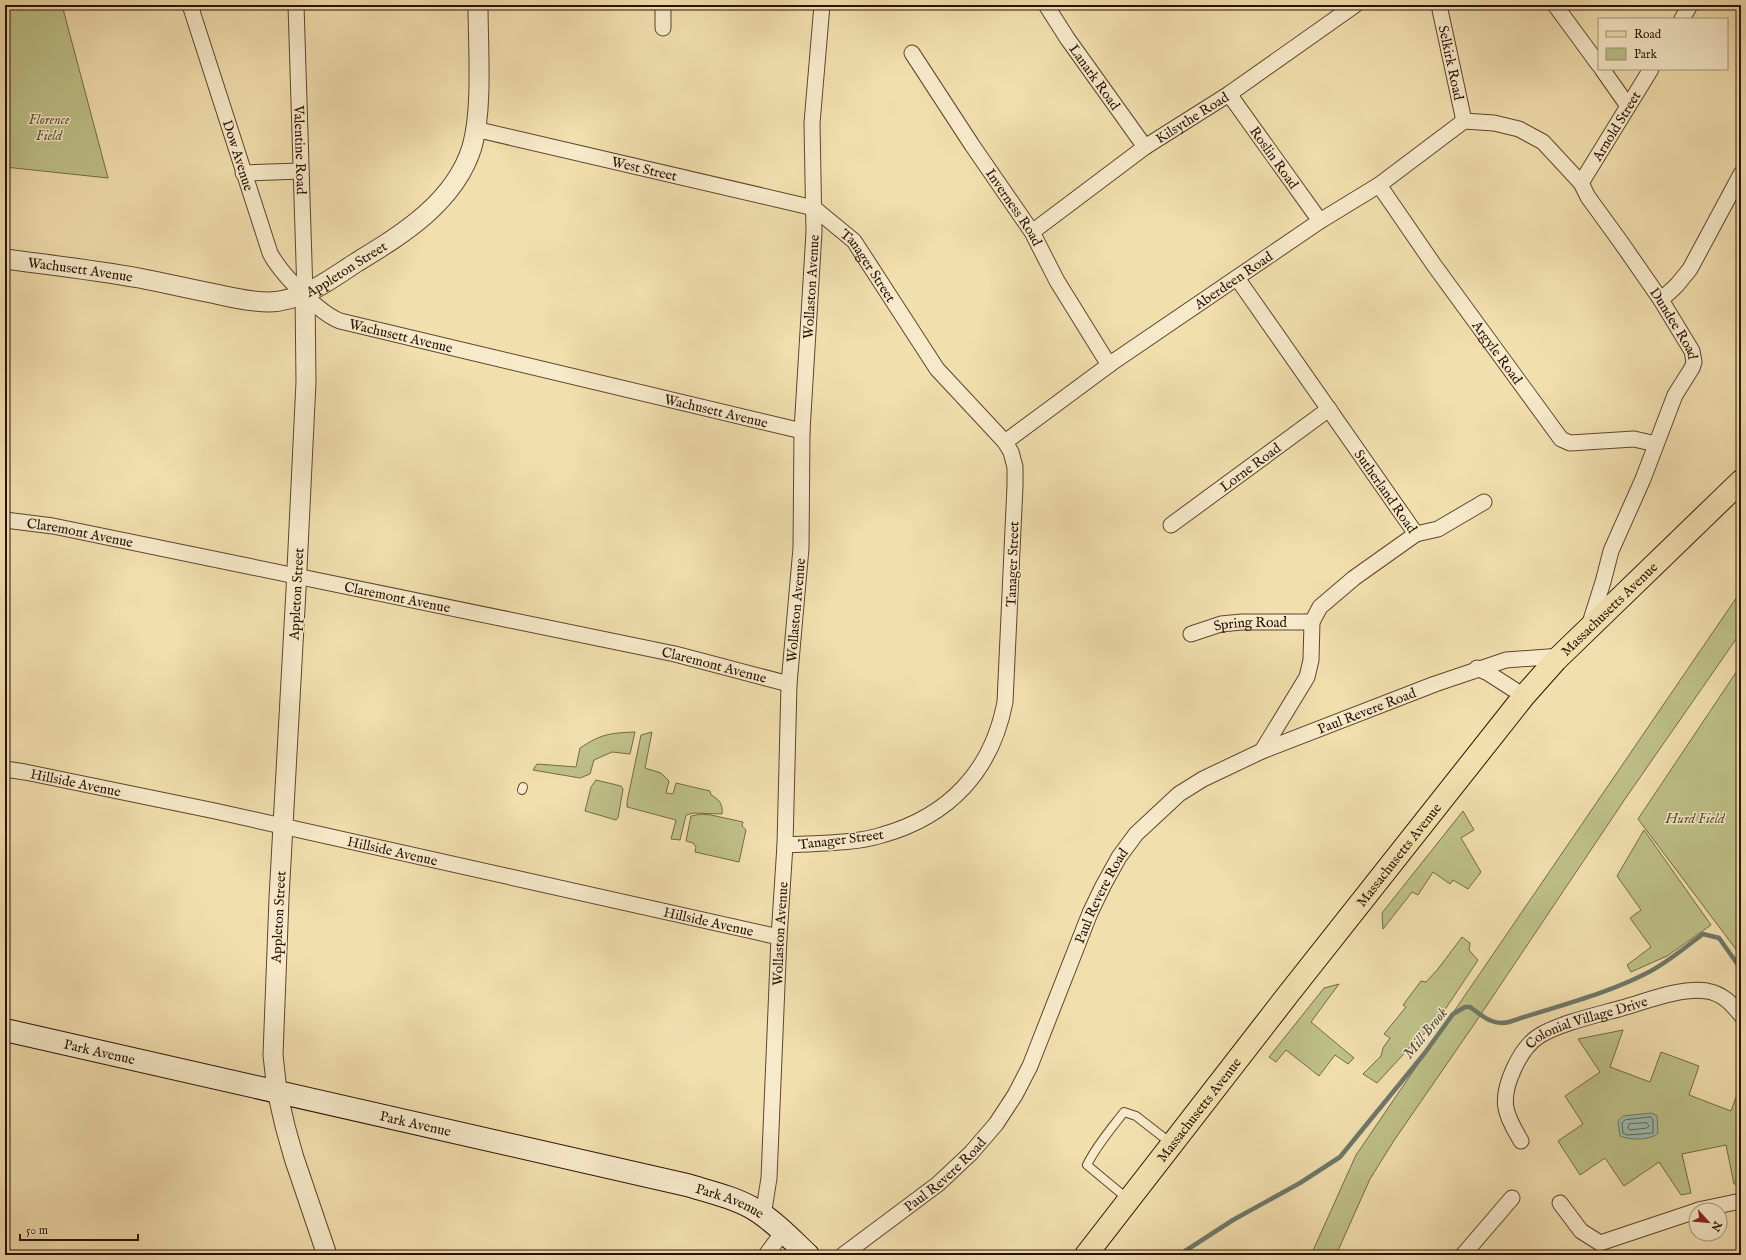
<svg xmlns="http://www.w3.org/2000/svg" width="1746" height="1260" font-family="'IM FELL English',serif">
<rect width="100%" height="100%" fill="#f2dfae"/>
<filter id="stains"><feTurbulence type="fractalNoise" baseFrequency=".005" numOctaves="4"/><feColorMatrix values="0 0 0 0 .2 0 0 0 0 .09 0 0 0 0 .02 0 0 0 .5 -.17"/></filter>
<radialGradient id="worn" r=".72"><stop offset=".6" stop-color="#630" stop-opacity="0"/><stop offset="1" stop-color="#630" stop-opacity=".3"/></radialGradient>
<!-- green -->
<g fill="#bec188" stroke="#746a46">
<polygon points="5,5 62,5 108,178 5,167"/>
<polygon points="1741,591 1741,632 1625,799 1475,1023 1393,1142 1370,1179 1336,1255 1311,1255 1356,1155"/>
<polygon points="1741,665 1741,956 1638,819"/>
<path d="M635 732 630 754 612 752 594 760 590 774 580 778 533 770 537 764 576 767 580 748C601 734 610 733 635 732Z"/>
<path d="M652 732 645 768 661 773 669 781 666 793 673 794 676 783 710 791 711 795C719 799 723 804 722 814L694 813 686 815 680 840 671 839 676 820 627 807V802L641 735Z"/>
<polygon points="596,780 621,786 623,789 618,818 616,820 585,811 591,787"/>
<polygon points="1463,811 1474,830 1461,838 1481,872 1468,889 1453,880 1450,884 1433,872 1418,895 1412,892 1383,929 1382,913"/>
<polygon points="701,814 711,815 743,822 742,826 746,830 739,862 695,852 696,847 693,843 686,841 691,816"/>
<polygon points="1644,830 1711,925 1667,956 1631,972 1627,965 1651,947 1630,918 1641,910 1617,876"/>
<polygon points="1462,937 1470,943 1469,950 1478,960 1436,1023 1411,1046 1377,1083 1363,1074 1381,1056 1383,1048 1390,1038 1384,1034 1406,1007 1403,1005 1421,981 1426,982 1438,969"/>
<polygon points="1339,984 1311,1022 1354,1058 1348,1064 1335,1055 1319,1076 1286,1050 1276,1062 1269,1057 1324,988"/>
<polygon points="1623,1030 1610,1067 1650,1082 1661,1052 1699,1066 1689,1095 1731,1111 1741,1083 1741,1184 1734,1184 1726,1145 1682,1154 1691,1193 1681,1195 1659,1162 1624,1186 1605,1158 1580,1175 1558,1141 1583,1124 1565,1096 1600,1072 1578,1039"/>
</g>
<!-- water -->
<path fill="#9cbcaf" stroke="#6f786b" d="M1652 1113 1657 1116 1658 1133C1650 1141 1629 1140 1620 1136L1618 1121 1623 1116Z"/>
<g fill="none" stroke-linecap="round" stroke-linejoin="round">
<!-- shore -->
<g stroke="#64675a" stroke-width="1">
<polygon points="1651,1117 1653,1120 1653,1133 1627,1135 1623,1133 1622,1123 1625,1120"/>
<polygon points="1647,1123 1649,1126 1647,1128 1630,1130 1628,1128 1629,1124"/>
</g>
<!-- stream -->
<path stroke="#6f786b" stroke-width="4.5" d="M1179 1255 1233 1220 1300 1183 1340 1157 1424 1054 1453 1014 1465 1007H1470C1483 1016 1492 1026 1509 1022 1553 1007 1604 995 1645 974 1666 964 1684 948 1703 934L1719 938 1741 969"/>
<!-- service casing -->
<g stroke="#5d452f" stroke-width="10">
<g id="service">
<polyline points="522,790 523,787"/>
<path d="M1129 1200 1087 1165C1096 1146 1111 1129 1124 1112L1136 1116 1172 1144"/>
</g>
</g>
<!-- minor casing -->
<g stroke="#5d452f" stroke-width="17">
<g id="minor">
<path id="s1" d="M190 5 270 253C280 273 319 313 340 321L802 431"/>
<path id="s2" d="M296 5 305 294"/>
<path id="s3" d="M1046 5 1067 38 1145 147"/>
<path id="s4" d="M1439 5 1464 121"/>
<polyline points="1555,5 1599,65"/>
<polyline points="1682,19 1690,5"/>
<polyline points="663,28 663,5"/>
<path id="s5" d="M912 53 972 145 1032 232 1057 281 1109 365"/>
<polyline points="1602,69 1628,106"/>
<path id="s6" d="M1229 94 1320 221"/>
<path id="s7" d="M1464 121 1494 123 1519 129 1543 142 1581 183 1588 197 1620 241 1661 300 1692 351 1694 362 1692 368 1675 395 1643 479 1611 551 1603 582 1589 626"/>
<path id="s8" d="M475 129 814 208 854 241 937 369 1005 442 1011 452 1015 467V486L1005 702C992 770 950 816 882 835 854 844 815 843 785 845"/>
<polyline points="243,173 301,171"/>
<path id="s9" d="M1581 183 1651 69"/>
<path id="s10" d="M1379 185 1434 265 1561 439 1570 443 1634 439 1656 444"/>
<path id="s11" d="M1032 232 1145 147 1229 94 1355 5"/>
<path id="s12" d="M1237 278 1416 534 1354 578 1320 607 1312 622 1311 660 1307 677 1262 751"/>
<polyline points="1661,300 1677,285 1690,269 1741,174"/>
<path id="s13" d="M1005 442 1113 362 1320 221 1379 185 1464 121"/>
<path id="s14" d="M5 520 53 526 675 654 789 684"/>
<path id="s15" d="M1171 525 1329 409"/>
<polyline points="1416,534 1438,529 1484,502"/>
<path id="s16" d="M1191 634 1221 624 1242 622H1312"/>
<polyline points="1477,668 1488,673 1524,696"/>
<path id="s17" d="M5 769 25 772 215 811 779 937"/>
<path id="s18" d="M1521 1141C1515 1130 1508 1120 1506 1108 1502 1087 1520 1048 1539 1036 1560 1023 1597 1015 1622 1008 1647 1001 1681 987 1707 991 1723 994 1731 1003 1741 1015"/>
<polyline points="1560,1203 1581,1231 1600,1243 1696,1211"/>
<polyline points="1698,1210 1741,1201"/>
<path id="s19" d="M763 1216 769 1178 779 937 785 845 789 684 801 548 802 431 814 232 812 123 822 5"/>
<polyline points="766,1255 783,1232"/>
<path id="s20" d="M843 1255 938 1184 971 1153 996 1124 1015 1095 1030 1066 1090 913 1103 886 1119 857 1136 834 1179 794 1203 779 1262 751 1435 684 1506 660 1561 656"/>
<polyline points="1463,1255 1512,1198"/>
</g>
</g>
<!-- tertiary casing -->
<g stroke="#5d452f" stroke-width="21">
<g id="tertiary">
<path id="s21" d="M5 259C50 265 95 270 139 278 165 283 190 289 216 294 233 298 251 302 269 302 303 301 329 280 357 262 403 234 455 202 472 147 483 108 478 47 478 5"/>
<polyline points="305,294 306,382 296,590 279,898 273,1055 277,1091 285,1126 294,1158 327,1255"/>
</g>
</g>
<!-- secondary casing -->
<g stroke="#2b1205" stroke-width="24">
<g id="secondary">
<path id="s22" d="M5 1030 687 1185C710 1192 733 1197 754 1209 774 1221 791 1239 808 1255"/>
</g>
</g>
<!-- primary casing -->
<g stroke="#2b1205" stroke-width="24">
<g id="primary">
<path id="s23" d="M1086 1255 1290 992 1524 696 1556 660 1741 481"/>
</g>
</g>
<!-- service -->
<use href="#service" stroke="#f7eaca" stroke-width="8"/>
<!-- minor -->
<use href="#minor" stroke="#f7eaca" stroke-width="15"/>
<!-- tertiary -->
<use href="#tertiary" stroke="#f7eaca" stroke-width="19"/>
<!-- secondary -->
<use href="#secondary" stroke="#f7eaca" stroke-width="22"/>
<!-- primary -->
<use href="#primary" stroke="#f2dfae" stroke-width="22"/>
</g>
<g text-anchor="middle" stroke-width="3" stroke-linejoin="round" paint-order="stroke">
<!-- street labels -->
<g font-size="14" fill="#2b1205" stroke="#f7eaca">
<text dy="5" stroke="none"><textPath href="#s4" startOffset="59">Selkirk Road</textPath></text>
<text dy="5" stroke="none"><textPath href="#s3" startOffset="87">Lanark Road</textPath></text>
<text dy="5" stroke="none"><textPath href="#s11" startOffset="197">Kilsythe Road</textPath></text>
<text dy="5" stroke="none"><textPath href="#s9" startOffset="67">Arnold Street</textPath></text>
<text dy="5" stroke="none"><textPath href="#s2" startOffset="145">Valentine Road</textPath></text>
<text dy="5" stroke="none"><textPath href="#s1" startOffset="158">Dow Avenue</textPath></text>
<text dy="5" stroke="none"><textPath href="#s6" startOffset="78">Roslin Road</textPath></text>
<text dy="5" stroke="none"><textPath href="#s8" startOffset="174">West Street</textPath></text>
<text dy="5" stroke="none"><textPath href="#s5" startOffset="185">Inverness Road</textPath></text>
<text dy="5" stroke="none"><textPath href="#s8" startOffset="428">Tanager Street</textPath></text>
<text dy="5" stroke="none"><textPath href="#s21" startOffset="76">Wachusett Avenue</textPath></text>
<text dy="5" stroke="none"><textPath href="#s21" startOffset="353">Appleton Street</textPath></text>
<text dy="5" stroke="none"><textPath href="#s13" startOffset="280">Aberdeen Road</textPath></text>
<text dy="5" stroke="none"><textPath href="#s19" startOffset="931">Wollaston Avenue</textPath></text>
<text dy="5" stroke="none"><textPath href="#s7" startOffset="308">Dundee Road</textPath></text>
<text dy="5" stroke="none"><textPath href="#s1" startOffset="422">Wachusett Avenue</textPath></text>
<text dy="5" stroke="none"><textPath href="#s10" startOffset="205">Argyle Road</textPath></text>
<text dy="5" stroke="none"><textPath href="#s1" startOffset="746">Wachusett Avenue</textPath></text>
<text dy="5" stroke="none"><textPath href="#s15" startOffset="98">Lorne Road</textPath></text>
<text dy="5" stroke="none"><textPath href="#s12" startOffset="260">Sutherland Road</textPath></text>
<text dy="5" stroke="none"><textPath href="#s14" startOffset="76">Claremont Avenue</textPath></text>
<text transform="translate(1012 564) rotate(-88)" y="5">Tanager Street</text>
<text transform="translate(296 594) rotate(-87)" y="5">Appleton Street</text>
<text dy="5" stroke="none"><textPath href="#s14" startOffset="400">Claremont Avenue</textPath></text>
<text dy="5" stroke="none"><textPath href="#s23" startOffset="832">Massachusetts Avenue</textPath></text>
<text dy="5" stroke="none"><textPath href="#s19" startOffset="607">Wollaston Avenue</textPath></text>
<text dy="5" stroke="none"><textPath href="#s16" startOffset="61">Spring Road</textPath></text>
<text dy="5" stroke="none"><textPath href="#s14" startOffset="724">Claremont Avenue</textPath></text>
<text dy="5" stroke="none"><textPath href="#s20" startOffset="790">Paul Revere Road</textPath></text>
<text dy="5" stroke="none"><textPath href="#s17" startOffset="72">Hillside Avenue</textPath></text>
<text transform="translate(841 839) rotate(-7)" y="5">Tanager Street</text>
<text dy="5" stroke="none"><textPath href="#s17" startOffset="396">Hillside Avenue</textPath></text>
<text dy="5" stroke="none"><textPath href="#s23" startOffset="508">Massachusetts Avenue</textPath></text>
<text dy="5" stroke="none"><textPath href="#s20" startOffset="454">Paul Revere Road</textPath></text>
<text transform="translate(278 917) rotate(-87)" y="5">Appleton Street</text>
<text dy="5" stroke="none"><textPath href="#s17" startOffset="720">Hillside Avenue</textPath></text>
<text dy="5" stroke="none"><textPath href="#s19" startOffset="283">Wollaston Avenue</textPath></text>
<text dy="5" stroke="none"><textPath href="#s18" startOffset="168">Colonial Village Drive</textPath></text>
<text dy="5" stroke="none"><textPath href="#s22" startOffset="97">Park Avenue</textPath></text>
<text dy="5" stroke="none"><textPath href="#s23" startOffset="184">Massachusetts Avenue</textPath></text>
<text dy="5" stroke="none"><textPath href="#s22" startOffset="421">Park Avenue</textPath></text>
<text dy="5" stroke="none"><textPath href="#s20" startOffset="130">Paul Revere Road</textPath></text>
<text dy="5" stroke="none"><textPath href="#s22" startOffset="745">Park Avenue</textPath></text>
</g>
<!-- park labels -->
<g font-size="14" font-style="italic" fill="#5e4f33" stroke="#f7eaca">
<text x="49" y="124">Florence<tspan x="49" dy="16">Field</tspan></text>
<text x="1695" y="823">Hurd Field</text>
</g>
<!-- water labels -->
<g font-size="15" font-style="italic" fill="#534e40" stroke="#f7eaca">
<text transform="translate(1425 1033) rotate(-51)" y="5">Mill Brook</text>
</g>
</g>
<!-- margin -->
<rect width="1746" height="1260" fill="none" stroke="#f2dfae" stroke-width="20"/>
<rect x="6" y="6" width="1734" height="1248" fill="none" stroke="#2b1205" stroke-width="2"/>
<rect x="10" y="10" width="1726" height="1240" fill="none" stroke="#2b1205"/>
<!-- legend -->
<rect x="1598" y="18" width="130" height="52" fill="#f7eaca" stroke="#a5947b"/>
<rect x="1606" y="31" width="20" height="6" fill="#f2dfae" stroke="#a5947b"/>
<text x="1634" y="38" font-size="12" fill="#2b1205">Road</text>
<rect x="1606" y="48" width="20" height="12" fill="#bec188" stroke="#a5947b"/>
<text x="1634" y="58" font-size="12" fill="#2b1205">Park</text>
<!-- north arrow -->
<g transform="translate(1708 1222) rotate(117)"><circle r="19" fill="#f7eaca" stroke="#a5947b"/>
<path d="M0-3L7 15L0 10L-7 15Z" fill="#8f2418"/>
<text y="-6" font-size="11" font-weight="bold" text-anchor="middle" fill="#2b1205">N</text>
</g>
<!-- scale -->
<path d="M20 1234v6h118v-6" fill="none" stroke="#2b1205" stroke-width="2"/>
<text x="26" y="1234" font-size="12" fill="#2b1205" stroke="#f7eaca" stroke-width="3" paint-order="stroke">50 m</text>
<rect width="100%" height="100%" filter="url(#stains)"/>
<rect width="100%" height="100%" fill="url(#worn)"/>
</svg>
